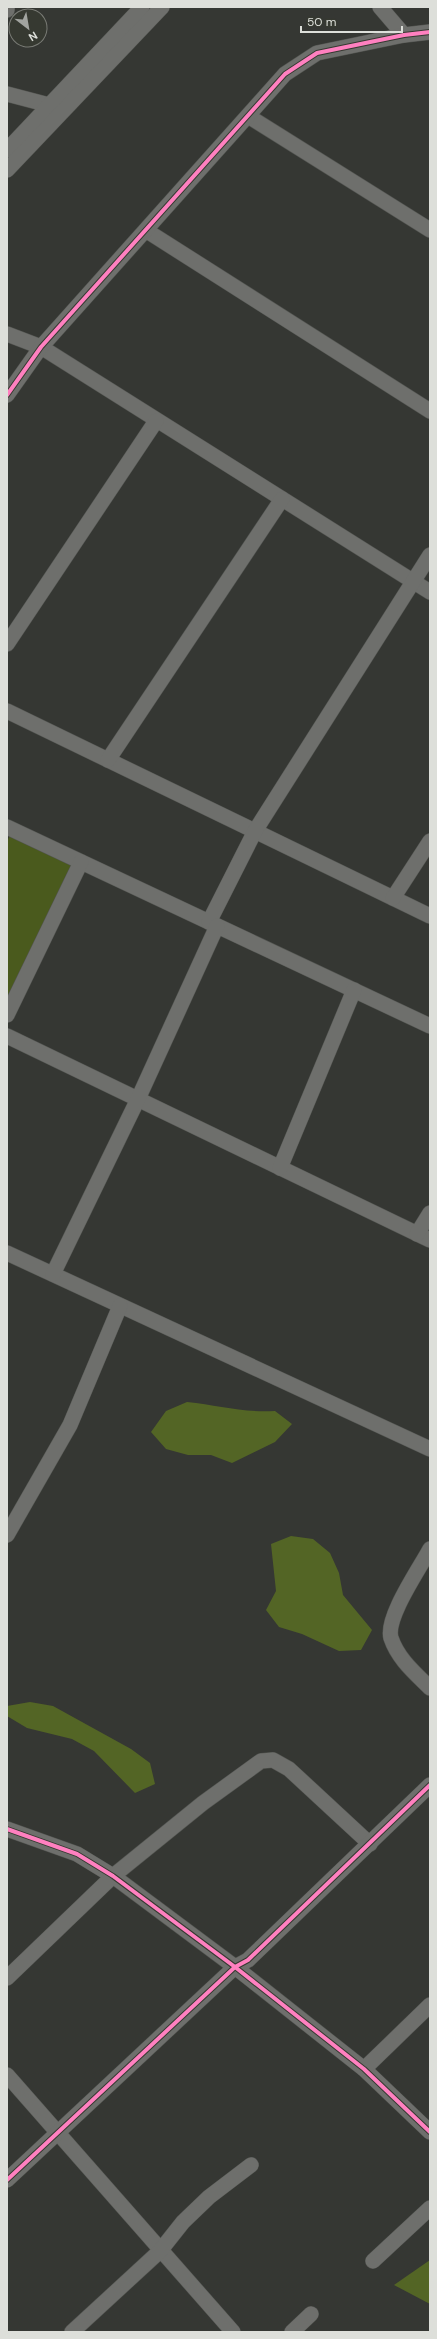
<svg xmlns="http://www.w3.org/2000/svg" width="437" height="2339" font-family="'DM Sans',sans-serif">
<rect width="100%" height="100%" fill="#353733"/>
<!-- green -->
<polygon fill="#4a5a1d" points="10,835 72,866 7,1001 7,842"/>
<!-- forest -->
<g fill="#536525">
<path d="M187 1402C218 1405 242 1413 275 1411L292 1424 275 1442 232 1463 211 1455H188L166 1449 151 1432 166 1411Z"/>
<polygon points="291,1536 313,1539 330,1553 339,1573 343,1595 372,1630 361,1650 339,1651 302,1634 279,1627 266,1610 276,1591 271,1544"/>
<polygon points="30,1702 53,1706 131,1749 150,1763 155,1784 135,1793 94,1751 72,1739 27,1728 7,1716 7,1706"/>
<polygon points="430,2260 430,2304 394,2285"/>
</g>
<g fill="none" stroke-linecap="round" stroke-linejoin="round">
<!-- minor casing -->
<g stroke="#535551" stroke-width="16">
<g id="minor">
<polyline points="380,7 404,35"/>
<polyline points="7,10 7,7"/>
<polyline points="7,94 49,105"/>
<polyline points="248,116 430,230"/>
<polyline points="7,150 142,7"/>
<polyline points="7,170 162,7"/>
<polyline points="147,231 430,411"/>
<polyline points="7,334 41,347 430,592"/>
<polyline points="7,395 41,347 285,74 317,53 404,35 430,32"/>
<polyline points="7,644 156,421"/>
<polyline points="7,711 430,916"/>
<polyline points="108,760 282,499"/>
<polyline points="7,827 430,1026"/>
<polyline points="393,898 430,841"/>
<polyline points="209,922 255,831 430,555"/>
<polyline points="7,1015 81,862"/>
<polyline points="7,1036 430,1240"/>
<polyline points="280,1168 354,990"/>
<polyline points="417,1234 430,1213"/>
<polyline points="7,1253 430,1449"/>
<polyline points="53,1274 138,1099 217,926"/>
<polyline points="7,1535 70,1425 120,1306"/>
<path d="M430 1549C420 1568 385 1618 391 1638 398 1659 415 1673 430 1688"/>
<polyline points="7,1829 77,1854 113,1876 235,1967 364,2069 430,2132"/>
<polyline points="7,1978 113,1876 203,1803 261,1761 273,1760 289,1769 370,1844"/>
<polyline points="364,2069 430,2005"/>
<polyline points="7,2075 233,2332"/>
<polyline points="7,2180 235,1967 248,1960 430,1785"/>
<polyline points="373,2261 430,2208"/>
<polyline points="72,2332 160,2251 183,2222 209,2197 251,2165"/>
<polyline points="292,2332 311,2314"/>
</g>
</g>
<!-- minor -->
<use href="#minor" stroke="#6e6f6c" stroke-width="15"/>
<!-- cycleway casing -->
<g stroke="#363931" stroke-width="6">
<g id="cycleway">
<polyline points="7,395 41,347 285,74 317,53 404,35 430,32"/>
<polyline points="7,1829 77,1854 113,1876 235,1967 364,2069 430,2132"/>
<polyline points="7,2180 235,1967 248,1960 430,1785"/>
</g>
</g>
<!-- cycleway -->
<use href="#cycleway" stroke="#ff80c0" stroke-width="4"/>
</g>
<!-- border -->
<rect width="437" height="2339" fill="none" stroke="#dddfda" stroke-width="16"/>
<!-- north arrow -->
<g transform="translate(28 28) rotate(149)"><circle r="19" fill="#363931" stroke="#797b75"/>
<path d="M0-3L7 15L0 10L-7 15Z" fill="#a2a4a0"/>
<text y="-6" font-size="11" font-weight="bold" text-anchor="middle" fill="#dddfda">N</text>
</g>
<!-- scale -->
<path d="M301 26v6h101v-6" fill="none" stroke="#dddfda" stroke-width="2"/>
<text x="307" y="26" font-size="12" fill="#dddfda" stroke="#363931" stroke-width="3" paint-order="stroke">50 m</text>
</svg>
